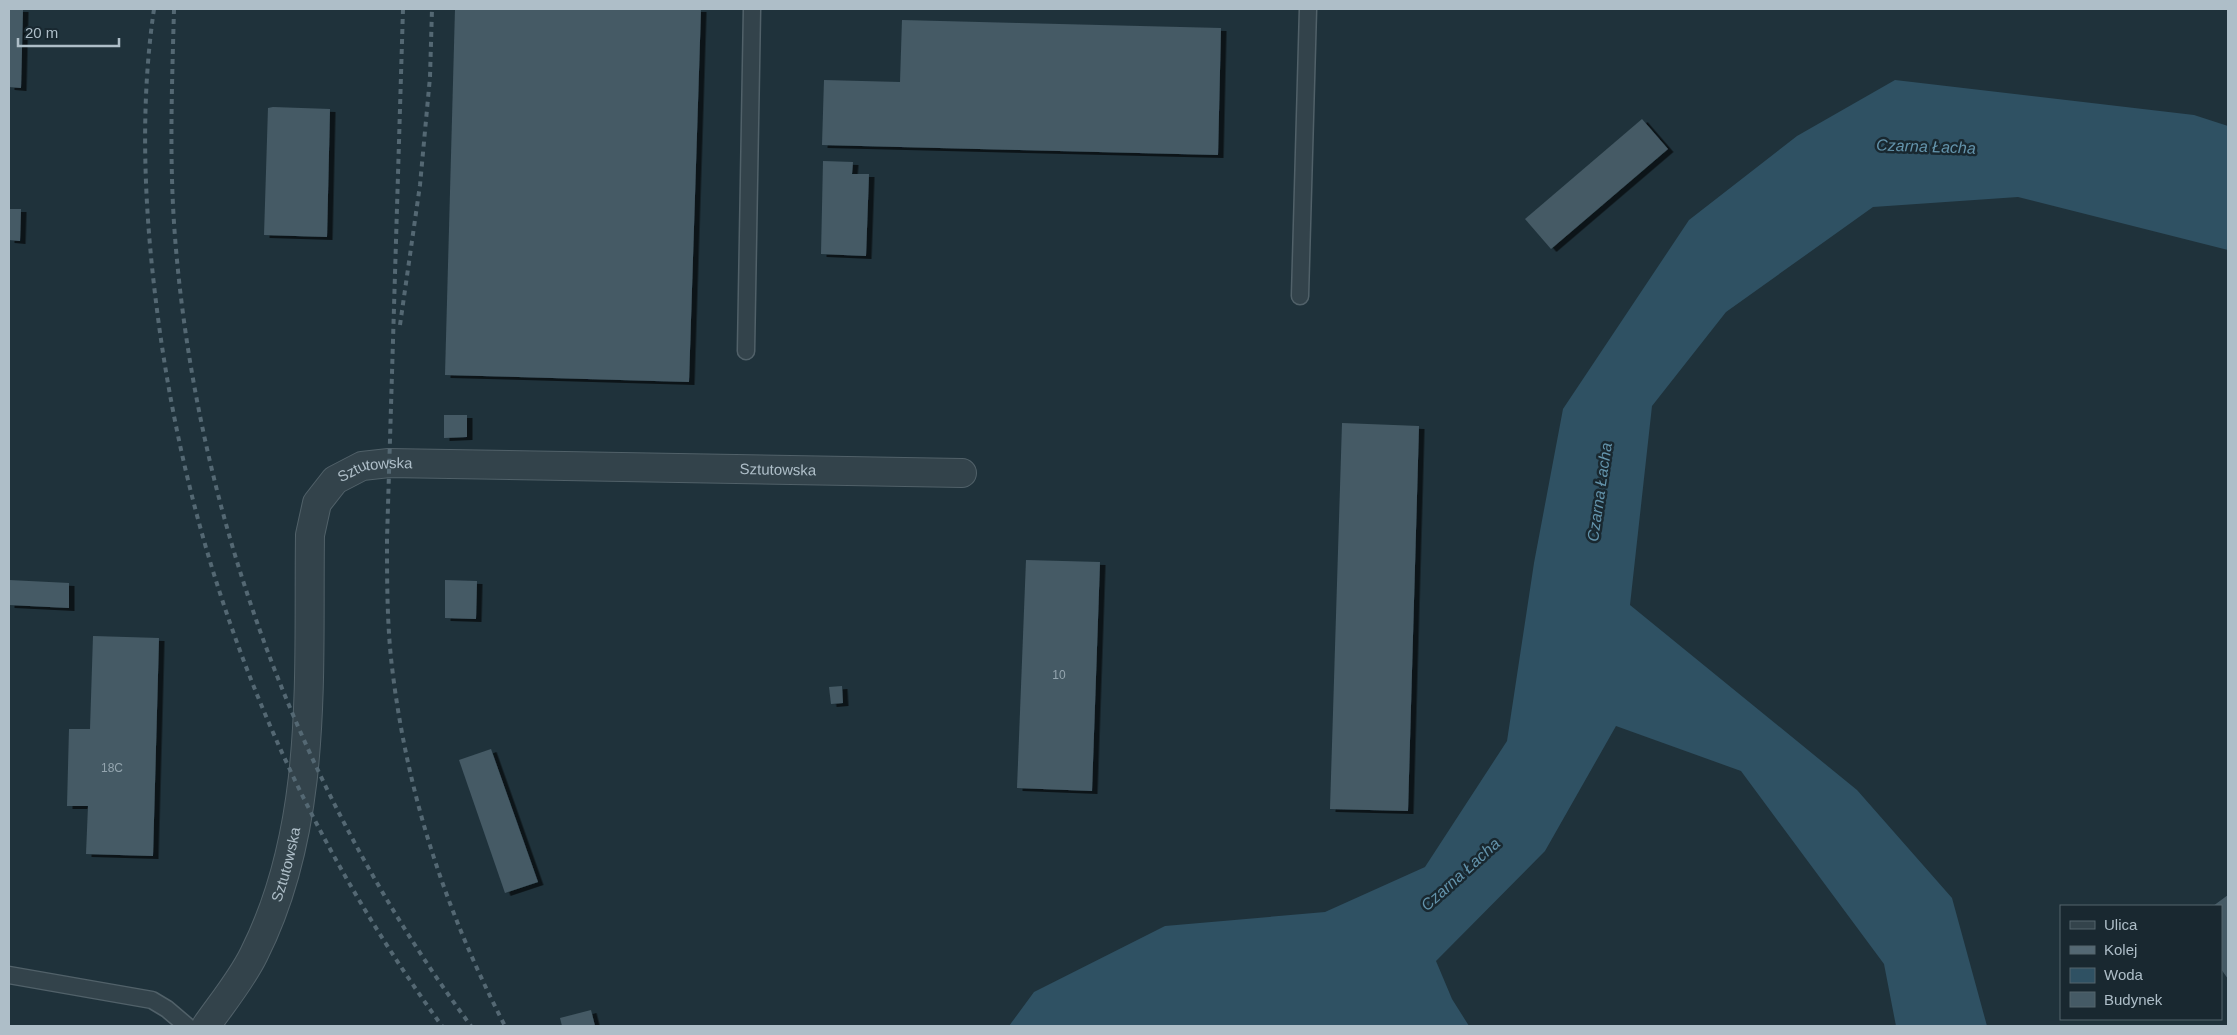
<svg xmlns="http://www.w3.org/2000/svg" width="2237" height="1035" font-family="Helvetica,sans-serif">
<defs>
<filter id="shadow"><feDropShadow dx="5.5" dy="3" stdDeviation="0" flood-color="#0009"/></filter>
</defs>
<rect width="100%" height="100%" fill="#1f323b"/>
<!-- water -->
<polygon fill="#2f5163" points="1895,80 2194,115 2228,126 2228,250 2018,197 1873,207 1726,312 1652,406 1630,605 1857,790 1952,898 1987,1026 1896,1026 1884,964 1741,771 1616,726 1545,851 1436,961 1452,999 1469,1026 1009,1026 1034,992 1165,926 1325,912 1425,867 1507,741 1534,563 1563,409 1689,220 1797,136"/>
<!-- building -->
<g fill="#455a65" filter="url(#shadow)">
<polygon points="9,9 23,9 21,88 9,87"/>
<polygon points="455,9 701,9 689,382 445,375"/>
<polygon points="902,20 1221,28 1218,155 822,145 824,80 900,82"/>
<polygon points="273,107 330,109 327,237 264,235 268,108"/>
<polygon points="1642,119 1668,149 1551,249 1525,219"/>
<polygon points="823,161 853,162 852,174 869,174 866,256 821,254"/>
<polygon points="9,209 21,209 20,241 9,240"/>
<polygon points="444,415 467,415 467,437 444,438"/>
<polygon points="1342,423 1419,426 1408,811 1330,809"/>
<polygon points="1026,560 1100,562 1092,791 1017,788"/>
<polygon points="9,580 69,583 69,608 9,605"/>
<polygon points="445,580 477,581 476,619 445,618"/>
<polygon points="93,636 159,638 153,856 86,854 88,806 67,806 69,729 90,729"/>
<polygon points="842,686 843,703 831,704 829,687"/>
<polygon points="491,749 538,882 505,893 459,760"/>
<polygon points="2228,895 2228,979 2221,969 2221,906 2213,906"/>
<polygon points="591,1010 595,1026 562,1026 560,1018"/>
</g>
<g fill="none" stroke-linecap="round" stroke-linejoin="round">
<!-- service casing -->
<g stroke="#516169" stroke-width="19">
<g id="service">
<polyline points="1300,296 1308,9"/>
<polyline points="746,351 752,9"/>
<polyline points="9,975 152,1000 167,1009 187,1026"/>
</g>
</g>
<!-- minor casing -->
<g stroke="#516169" stroke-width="30">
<g id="minor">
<path id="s1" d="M206 1026C222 1003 242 979 254 954 319 825 308 675 310 535L317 503 335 480 362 466 389 463 962 473"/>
</g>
</g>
<!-- service -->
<use href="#service" stroke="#33434b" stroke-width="16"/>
<!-- minor -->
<use href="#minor" stroke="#33434b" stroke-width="28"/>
<!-- rail -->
<g stroke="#546873" stroke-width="4" stroke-dasharray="5 5" stroke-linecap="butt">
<path d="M154 9C140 105 144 205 156 302 188 567 285 810 442 1026"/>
<path d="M174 9C172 85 169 161 175 237 197 520 302 798 471 1026"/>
<path d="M403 9 387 539C387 581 387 625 392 667 407 795 446 912 505 1026"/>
<polyline points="400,325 420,185 430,77 432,9"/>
</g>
</g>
<g text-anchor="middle" stroke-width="5" stroke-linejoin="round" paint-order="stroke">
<!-- number labels -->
<g font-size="12" fill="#94a5af">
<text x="1059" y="679">10</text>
<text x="112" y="772">18C</text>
</g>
<!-- street labels -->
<g font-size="15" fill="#aebec8" stroke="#192830">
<text dy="5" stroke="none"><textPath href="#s1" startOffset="1022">Sztutowska</textPath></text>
<text dy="5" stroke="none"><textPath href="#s1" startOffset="618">Sztutowska</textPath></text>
<text dy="5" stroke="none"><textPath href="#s1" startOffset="182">Sztutowska</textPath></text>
</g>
<!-- water labels -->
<g font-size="16" font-style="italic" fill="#6393ab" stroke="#192830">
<text transform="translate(1926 146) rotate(2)" y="6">Czarna Łacha</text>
<text transform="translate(1599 492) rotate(-82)" y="6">Czarna Łacha</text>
<text transform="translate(1460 874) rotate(-42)" y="6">Czarna Łacha</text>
</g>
</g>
<!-- border -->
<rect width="2237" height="1035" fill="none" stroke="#aebec8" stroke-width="20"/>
<!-- legend -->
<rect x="2060" y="905" width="162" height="115" fill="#192830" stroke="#55646d"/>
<rect x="2070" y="921" width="25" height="8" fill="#33434b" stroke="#55646d"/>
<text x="2104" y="930" font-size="15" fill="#aebec8">Ulica</text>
<rect x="2070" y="946" width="25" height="8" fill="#546873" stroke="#55646d"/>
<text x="2104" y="955" font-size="15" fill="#aebec8">Kolej</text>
<rect x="2070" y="968" width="25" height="15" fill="#2f5163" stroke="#55646d"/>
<text x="2104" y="980" font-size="15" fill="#aebec8">Woda</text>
<rect x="2070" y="992" width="25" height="15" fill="#455a65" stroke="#55646d"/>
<text x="2104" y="1005" font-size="15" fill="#aebec8">Budynek</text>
<!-- scale -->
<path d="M18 38v8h101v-8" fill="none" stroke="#aebec8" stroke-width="2.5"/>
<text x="25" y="38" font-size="15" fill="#aebec8" stroke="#192830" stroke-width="4" paint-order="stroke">20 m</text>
</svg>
